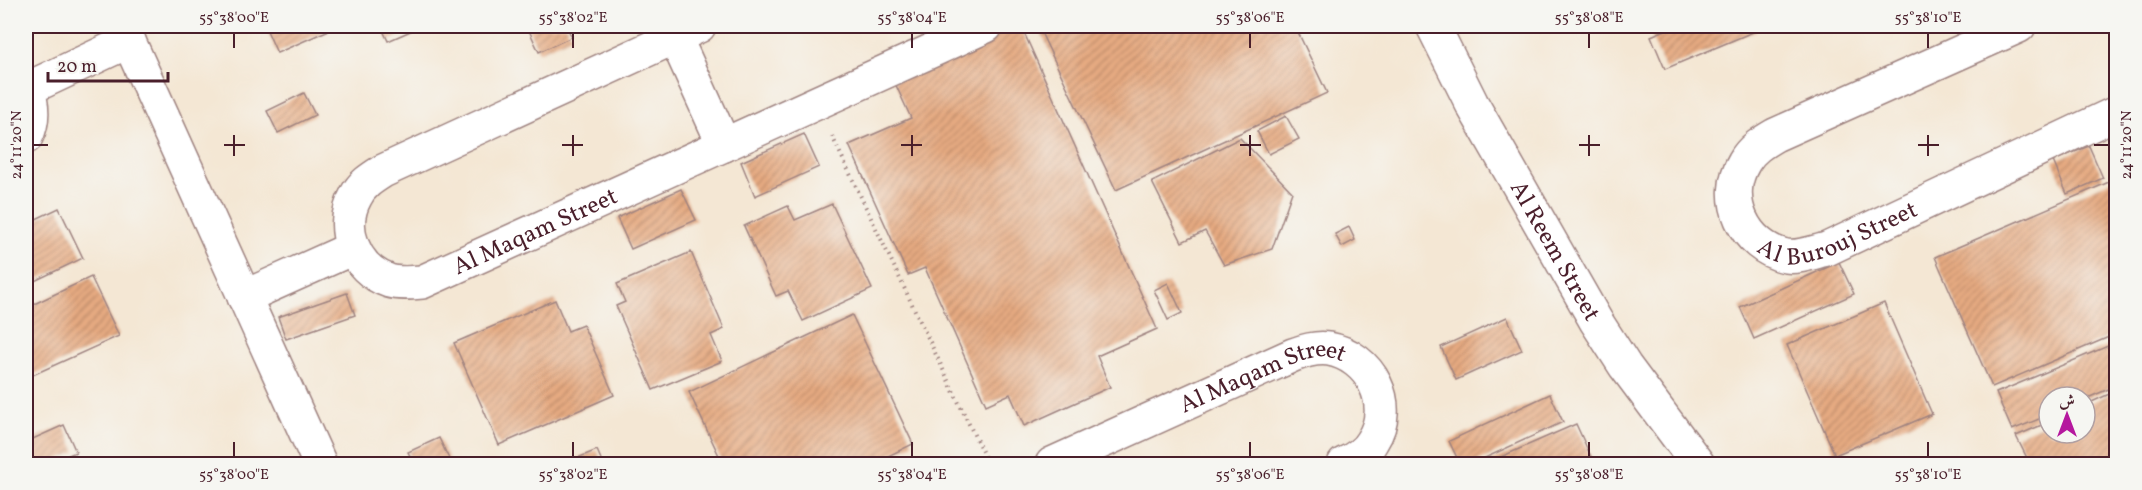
<svg xmlns="http://www.w3.org/2000/svg" width="2142" height="490" font-family="Vollkorn,Amiri,serif">
<defs>
<pattern id="building-hatch" width="6" height="6" patternUnits="userSpaceOnUse" patternTransform="scale(1.5)"><rect width="6" height="6" fill="#e6aa81"/><path d="M-1 1l2-2M0 6l6-6M5 7l2-2" fill="none" stroke="#bc8a6a"/></pattern>
</defs>
<rect width="100%" height="100%" fill="#f6f6f2"/>
<filter id="ink" filterUnits="userSpaceOnUse"><feTurbulence type="fractalNoise" baseFrequency=".0167" numOctaves="2"/><feDisplacementMap in="SourceGraphic" scale="12" xChannelSelector="R" yChannelSelector="G"/><feConvolveMatrix kernelMatrix="1 2 1 2 8 2 1 2 1" color-interpolation-filters="sRGB"/></filter>
<filter id="wash" filterUnits="userSpaceOnUse"><feTurbulence type="fractalNoise" baseFrequency=".008" numOctaves="4" result="noise"/><feDisplacementMap in="SourceGraphic" scale="24" xChannelSelector="R" yChannelSelector="G"/><feGaussianBlur stdDeviation="1.35" result="paint"/><feColorMatrix in="noise" values="0 0 0 0 0 0 0 0 0 0 0 0 0 0 0 0 0 1.4 0 .05"/><feComposite in="paint" operator="in"/></filter>
<g filter="url(#wash)">
<rect width="100%" height="100%" fill="#f4e7d4"/>
<g id="blocks">
<!-- building -->
<g fill="url(#building-hatch)">
<polygon points="265,26 338,26 277,53"/>
<polygon points="381,26 414,26 415,29 388,41"/>
<polygon points="527,26 566,26 572,37 539,52"/>
<polygon points="1017,26 1021,26 1157,329 1097,356 1110,387 1024,426 1010,394 986,405 925,268 908,275 849,145 911,118 894,81"/>
<polygon points="1038,26 1099,26 1103,34 1121,26 1295,26 1327,93 1116,190"/>
<polygon points="1675,26 1767,26 1665,69 1651,36"/>
<polygon points="304,93 315,115 278,133 267,111"/>
<polygon points="1286,116 1299,139 1269,154 1257,131"/>
<polygon points="804,134 819,167 755,196 741,162"/>
<polygon points="1240,138 1292,192 1272,249 1224,265 1205,231 1182,242 1152,182"/>
<polygon points="2089,146 2103,178 2067,194 2053,161"/>
<polygon points="2116,179 2116,334 1992,387 1935,257"/>
<polygon points="681,189 696,220 631,249 617,218"/>
<polygon points="26,201 34,220 59,208 83,258 26,285"/>
<polygon points="832,204 872,289 803,321 788,291 776,296 744,226 788,206 795,220"/>
<polygon points="1349,227 1355,240 1342,247 1335,234"/>
<polygon points="691,252 724,329 711,335 722,361 653,390 616,306 625,302 617,284"/>
<polygon points="1839,262 1854,294 1754,339 1740,307"/>
<polygon points="91,277 119,336 26,378 26,315 34,311 32,305"/>
<polygon points="1168,283 1182,313 1168,320 1154,290"/>
<polygon points="347,293 355,315 286,339 278,317"/>
<polygon points="555,300 568,331 583,325 614,395 499,445 454,343"/>
<polygon points="1884,303 1932,414 1835,455 1787,345"/>
<polygon points="852,315 913,444 888,456 892,464 858,464 855,460 845,464 723,464 689,392"/>
<polygon points="1507,317 1522,350 1456,380 1441,347"/>
<polygon points="2115,343 2116,347 2116,386 2085,399 2085,397 2049,397 2049,415 2012,430 1996,393"/>
<polygon points="2116,391 2116,464 2030,464 2016,436 2049,422 2049,433 2085,433 2085,405"/>
<polygon points="1550,394 1563,422 1472,464 1460,464 1449,441"/>
<polygon points="1576,424 1592,459 1580,464 1485,464"/>
<polygon points="64,425 76,452 47,464 26,464 26,442"/>
<polygon points="439,438 450,461 442,464 414,464 408,452"/>
<polygon points="597,450 603,464 563,464"/>
</g>
</g>
</g>
<g filter="url(#ink)">
<use href="#blocks" fill-opacity="0" stroke="#9f8380" stroke-width="1.5"/>
<g fill="none" stroke-linecap="round" stroke-linejoin="round">
<!-- street casing -->
<g stroke="#9f8380" stroke-width="36">
<g id="street">
<polyline points="122,26 320,464"/>
<path id="s1" d="M699 26 383 171C372 178 362 184 356 196 338 228 354 269 389 281 399 284 411 283 422 282L986 26"/>
<path id="s2" d="M2019 26 1775 135C1763 142 1751 149 1744 162 1722 198 1744 247 1786 256 1799 258 1814 252 1827 249L2116 113"/>
<polyline points="675,37 724,145"/>
<path d="M26 86C33 103 34 121 26 137"/>
<polyline points="27,89 129,41"/>
<polyline points="244,297 353,248"/>
<path id="s3" d="M1052 464 1293 355C1304 351 1316 347 1329 349 1370 356 1396 404 1372 441 1366 452 1355 459 1344 464"/>
</g>
</g>
<!-- secondary casing -->
<g stroke="#9f8380" stroke-width="36">
<g id="secondary">
<path id="s4" d="M1433 26 1472 104 1596 321 1625 366 1698 464"/>
</g>
</g>
<!-- path -->
<polyline stroke="#9f8380" stroke-width="4" stroke-dasharray="1.5 4.5" stroke-linecap="butt" points="832,136 988,464"/>
<!-- street -->
<use href="#street" stroke="#fff" stroke-width="33"/>
<!-- secondary -->
<use href="#secondary" stroke="#fff" stroke-width="33"/>
</g>
</g>
<!-- ticks -->
<path fill="none" stroke="#4a1f2b" stroke-width="2" d="M234 33V48M573 33V48M912 33V48M1250 33V48M1589 33V48M1928 33V48M234 135V156M573 135V156M912 135V156M1250 135V156M1589 135V156M1928 135V156M33 145H48M224 145H245M562 145H583M901 145H922M1240 145H1261M1579 145H1600M1918 145H1939M2094 145H2109M234 442V457M573 442V457M912 442V457M1250 442V457M1589 442V457M1928 442V457"/>
<g text-anchor="middle" stroke-width="4.5" stroke-linejoin="round" paint-order="stroke">
<!-- street labels -->
<g font-size="24" fill="#4a1f2b" stroke="#f6f6f2">
<text dy="8" stroke="none"><textPath href="#s2" startOffset="484">Al Burouj Street</textPath></text>
<text dy="8" stroke="none"><textPath href="#s1" startOffset="646">Al Maqam Street</textPath></text>
<text dy="8" stroke="none"><textPath href="#s4" startOffset="256">Al Reem Street</textPath></text>
<text dy="8" stroke="none"><textPath href="#s3" startOffset="230">Al Maqam Street</textPath></text>
</g>
</g>
<!-- margin -->
<rect width="2142" height="490" fill="none" stroke="#f6f6f2" stroke-width="66"/>
<!-- north arrow -->
<g transform="translate(2067 415)"><circle r="28" fill="#f6f6f2" stroke="#b1a0a2" stroke-width="1.5"/>
<path d="M0-4.5L10 22L0 15L-10 22Z" fill="#b5179e"/>
<text y="-9" font-size="16" font-weight="bold" text-anchor="middle" fill="#4a1f2b">ش</text>
</g>
<!-- scale -->
<path d="M48 72v9h120v-9" fill="none" stroke="#4a1f2b" stroke-width="3"/>
<text x="57" y="72" font-size="18" fill="#4a1f2b" stroke="#f6f6f2" stroke-width="4.5" paint-order="stroke">20 m</text>
<rect x="33" y="33" width="2076" height="424" fill="none" stroke="#4a1f2b" stroke-width="2"/>
<g font-size="15" text-anchor="middle" fill="#4a1f2b">
<text x="234" y="22">55°38'00"E</text>
<text x="573" y="22">55°38'02"E</text>
<text x="912" y="22">55°38'04"E</text>
<text x="1250" y="22">55°38'06"E</text>
<text x="1589" y="22">55°38'08"E</text>
<text x="1928" y="22">55°38'10"E</text>
<text transform="translate(16 145) rotate(-90)" y="5">24°11'20"N</text>
<text transform="translate(2126 145) rotate(-90)" y="5">24°11'20"N</text>
<text x="234" y="479">55°38'00"E</text>
<text x="573" y="479">55°38'02"E</text>
<text x="912" y="479">55°38'04"E</text>
<text x="1250" y="479">55°38'06"E</text>
<text x="1589" y="479">55°38'08"E</text>
<text x="1928" y="479">55°38'10"E</text>
</g>
</svg>
